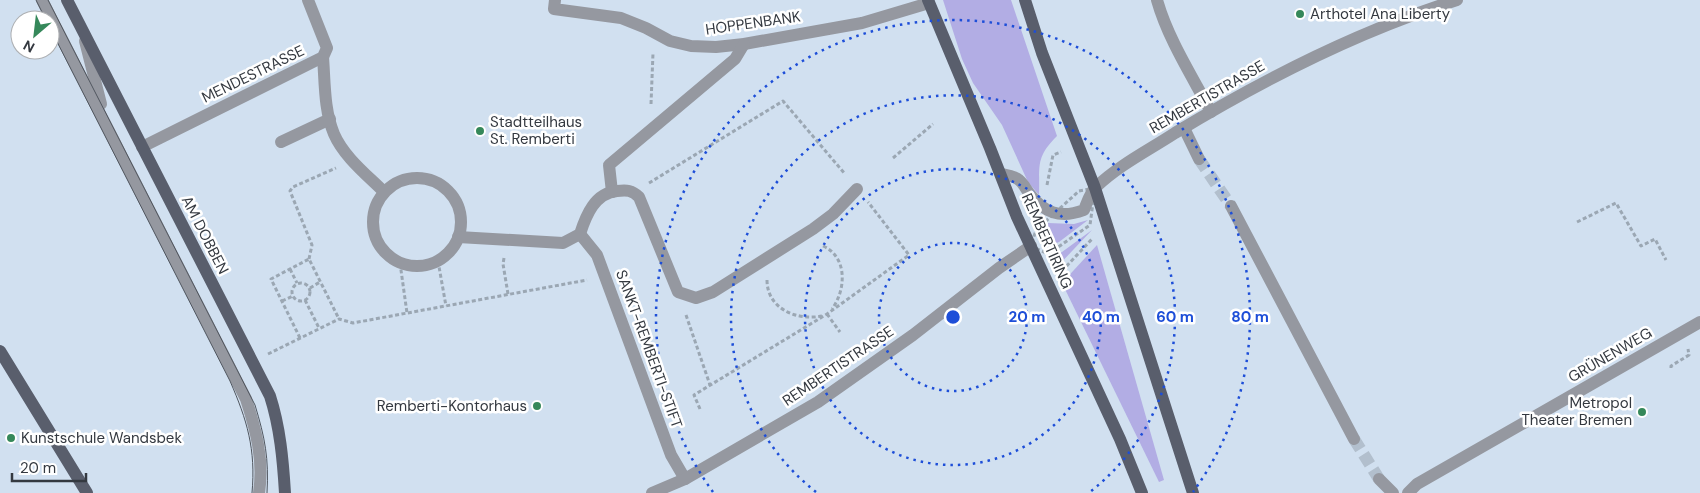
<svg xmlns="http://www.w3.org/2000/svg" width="1700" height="493" font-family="'DM Sans',sans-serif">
<rect width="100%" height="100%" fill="#d1e0f0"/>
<!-- green -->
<g fill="#b2ade4">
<path d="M943 0H1011L1057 136C1035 158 1040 166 1039 195L1028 182 1002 125 973 83 962 59Z"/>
<path d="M1088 220 1059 242 1045 248C1041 237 1040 232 1048 223L1074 224Z"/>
<polygon points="1092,230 1055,269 1050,258 1062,252"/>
<polygon points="1097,245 1164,480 1159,482 1062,283"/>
</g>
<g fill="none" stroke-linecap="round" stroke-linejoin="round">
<!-- minor-tunnel -->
<g stroke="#b2bfcd" stroke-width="12" stroke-dasharray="12 6" stroke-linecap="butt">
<polyline points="1199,159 1231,206"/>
<polyline points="1354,439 1379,479"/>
</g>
<!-- path -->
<g stroke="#9ba7b3" stroke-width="3" stroke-dasharray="4 2.5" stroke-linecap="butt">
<polyline points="651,104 653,53"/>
<polyline points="893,158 933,124"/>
<polyline points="649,183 783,101 845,174"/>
<polyline points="1047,185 1053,155 1061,152"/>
<polygon points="1095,188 1090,225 1048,254 1031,246 1036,230 1079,191"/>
<polyline points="1577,222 1616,203 1641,246 1655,239 1666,260"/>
<path d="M823 246C848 257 846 290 832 309"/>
<polyline points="504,258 503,264 508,294"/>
<polyline points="309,259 312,245 290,191 293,187 336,168"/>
<polyline points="438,261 446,306"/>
<polyline points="400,263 407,313"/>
<polyline points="290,269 297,283"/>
<polyline points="1062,271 1092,239"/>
<path d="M767 280C767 309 797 321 822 316"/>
<circle cx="301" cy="292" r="9"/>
<polyline points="310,288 320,282"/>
<polyline points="305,300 319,328"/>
<polyline points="282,301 293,296"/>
<polyline points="827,314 840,332"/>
<polyline points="686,315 710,385"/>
<polyline points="300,338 271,279 309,259 339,319"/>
<polyline points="268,354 339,319 353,323 587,280"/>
<polyline points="1671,368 1671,366 1689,355 1688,349"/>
<polyline points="700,409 694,395 827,314 909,255 868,202"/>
</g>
<!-- minor -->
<g stroke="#9598a0" stroke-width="12">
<path d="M42 0 246 399C256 430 264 460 259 493"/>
<polyline points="555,0 554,9 621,18 646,28 670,41 691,46 716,47 744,44 862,23 929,3"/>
<path d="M1157 0C1168 39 1192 76 1211 112"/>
<polyline points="85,41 101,104"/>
<path d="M323 57C325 83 324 110 334 134 344 157 367 175 384 192"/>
<polyline points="1184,128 1199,159"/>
<polyline points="281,142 330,119"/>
<polyline points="142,147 323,57 327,48 308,0"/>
<path d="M1001 174C1006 175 1015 176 1019 180 1023 183 1026 189 1029 193 1044 213 1060 219 1084 210 1087 203 1090 192 1096 187 1119 165 1149 150 1175 133 1264 79 1358 31 1457 0"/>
<circle cx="417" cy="222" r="44"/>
<polyline points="612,192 609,165 735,59 744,44"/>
<polyline points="1231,206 1354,439"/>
<polyline points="580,234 597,255 671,455 685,479"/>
<path d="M458 237 563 243 580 234C586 215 595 193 617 191 627 190 632 190 639 197L678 292 696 298 713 292 813 229 833 214 857 189"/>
<polyline points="1379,479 1393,493"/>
<polyline points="652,493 685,479 818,402 913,335 999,268 1031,246"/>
<polyline points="1408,493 1417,484 1700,322"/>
</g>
<!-- major -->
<g stroke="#595e6c" stroke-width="12">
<path d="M67 0 270 396C280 427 283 460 285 493"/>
<polyline points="928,0 990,148 1017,217 1120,439 1142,493"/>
<polyline points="1025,0 1042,53 1095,188 1193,493"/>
<polyline points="0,351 87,493"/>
</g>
<!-- tram -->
<g stroke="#50565f" stroke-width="1">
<polyline points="36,0 46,20"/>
<path d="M48 0 255 405C265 438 269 458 267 493"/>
<path d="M50 28 230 381C247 420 256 449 252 493"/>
</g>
</g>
<!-- distance rings -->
<g fill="none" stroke="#1d4ed8" stroke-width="2.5" stroke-dasharray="2.5 5">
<circle cx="953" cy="317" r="74"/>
<circle cx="953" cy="317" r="148"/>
<path d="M816 492A222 222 0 1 1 1090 492"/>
<path d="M713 492A297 297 0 1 1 1193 492"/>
</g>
<!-- markers -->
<g fill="#35885a" stroke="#fff" stroke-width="2">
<circle cx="1300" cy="14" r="5"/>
<circle cx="480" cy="131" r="5"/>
<circle cx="537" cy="406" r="5"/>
<circle cx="1642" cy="412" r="5"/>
<circle cx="11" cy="438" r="5"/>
</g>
<g text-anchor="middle" stroke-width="5" stroke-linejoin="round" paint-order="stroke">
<!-- poi labels -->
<g font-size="15" fill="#343940" stroke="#fff" text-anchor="start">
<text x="1310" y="19">Arthotel Ana Liberty</text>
<text x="490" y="127">Stadtteilhaus<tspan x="490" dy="17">St. Remberti</tspan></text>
<text x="1632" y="408" text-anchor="end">Metropol<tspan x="1632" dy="17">Theater Bremen</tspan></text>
<text x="527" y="411" text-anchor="end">Remberti-Kontorhaus</text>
<text x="21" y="443">Kunstschule Wandsbek</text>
</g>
<!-- street labels -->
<g font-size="15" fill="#343940" stroke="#fff">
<text transform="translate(753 23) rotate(-8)" y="5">HOPPENBANK</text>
<text transform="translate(253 74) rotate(-26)" y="5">MENDESTRASSE</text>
<text transform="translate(1207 97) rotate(-30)" y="5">REMBERTISTRASSE</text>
<text transform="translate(205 235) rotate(63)" y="5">AM DOBBEN</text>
<text transform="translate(1047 241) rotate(66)" y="5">REMBERTIRING</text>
<text transform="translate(649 349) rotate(70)" y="5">SANKT-REMBERTI-STIFT</text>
<text transform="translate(1610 355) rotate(-30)" y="5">GRÜNENWEG</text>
<text transform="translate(838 366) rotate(-34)" y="5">REMBERTISTRASSE</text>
</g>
</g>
<circle cx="953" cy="317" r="8" fill="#1d4ed8" stroke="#fff" stroke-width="2.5"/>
<g font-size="15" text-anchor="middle" font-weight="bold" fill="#1d4ed8" stroke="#fff" stroke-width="5" stroke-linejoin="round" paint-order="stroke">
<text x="1027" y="322">20 m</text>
<text x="1101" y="322">40 m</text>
<text x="1175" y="322">60 m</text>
<text x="1250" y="322">80 m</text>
</g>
<!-- north arrow -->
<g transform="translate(35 35) rotate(208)"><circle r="24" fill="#ffffff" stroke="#aeb0b3"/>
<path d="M0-4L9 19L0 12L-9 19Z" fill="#35885a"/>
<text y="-8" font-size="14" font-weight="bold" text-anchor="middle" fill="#343940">N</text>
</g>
<!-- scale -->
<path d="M12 473v8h74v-8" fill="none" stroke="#343940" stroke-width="2.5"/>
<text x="20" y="473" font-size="15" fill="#343940" stroke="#ffffff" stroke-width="4" paint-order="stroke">20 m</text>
</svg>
